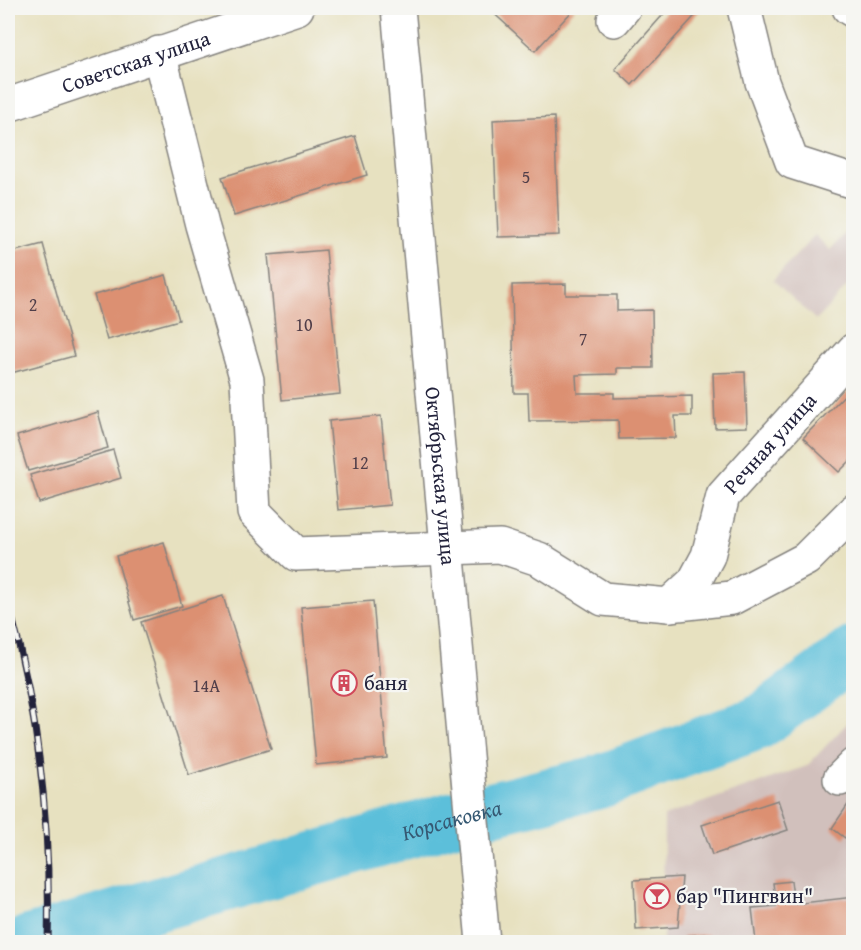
<svg xmlns="http://www.w3.org/2000/svg" width="861" height="950" font-family="'Gentium Book Plus',serif">
<rect width="100%" height="100%" fill="#f6f6f2"/>
<filter id="ink" filterUnits="userSpaceOnUse"><feTurbulence type="fractalNoise" baseFrequency=".0167" numOctaves="2"/><feDisplacementMap in="SourceGraphic" scale="12" xChannelSelector="R" yChannelSelector="G"/><feConvolveMatrix kernelMatrix="1 2 1 2 8 2 1 2 1" color-interpolation-filters="sRGB"/></filter>
<filter id="wash" filterUnits="userSpaceOnUse"><feTurbulence type="fractalNoise" baseFrequency=".008" numOctaves="4" result="noise"/><feDisplacementMap in="SourceGraphic" scale="24" xChannelSelector="R" yChannelSelector="G"/><feGaussianBlur stdDeviation="1.35" result="paint"/><feColorMatrix in="noise" values="0 0 0 0 0 0 0 0 0 0 0 0 0 0 0 0 0 1.4 0 .05"/><feComposite in="paint" operator="in"/></filter>
<g filter="url(#wash)">
<rect width="100%" height="100%" fill="#e7e1c0"/>
<!-- industrial -->
<g fill="#d1c0bc">
<polygon points="853,225 853,280 816,320 773,280 815,235 830,250"/>
<polygon points="853,717 853,942 663,942 664,816 807,766"/>
</g>
<g fill="none" stroke-linecap="round" stroke-linejoin="round">
<!-- river -->
<path stroke="#5bbfda" stroke-width="54" id="s1" d="M29 942 451 819 599 782 758 723 854 653"/>
</g>
<g id="blocks">
<!-- building -->
<g fill="#dc9072">
<polygon points="488,8 575,8 535,51"/>
<polygon points="669,8 702,8 632,85 615,69"/>
<polygon points="554,117 559,235 498,237 493,120"/>
<polygon points="355,136 367,175 234,216 222,177"/>
<polygon points="43,244 74,356 11,373 8,359 8,253"/>
<polygon points="326,250 340,394 282,400 268,255"/>
<polygon points="166,275 179,320 107,340 94,295"/>
<polygon points="566,284 566,295 617,295 617,311 652,310 653,368 617,368 617,374 576,375 577,393 614,393 614,398 692,396 692,416 675,416 676,438 619,439 618,420 529,421 528,393 514,393 512,285"/>
<polygon points="745,372 747,427 715,428 713,373"/>
<polygon points="854,385 854,457 839,472 803,438"/>
<polygon points="98,412 108,448 28,471 17,436"/>
<polygon points="381,416 390,505 338,510 329,421"/>
<polygon points="113,450 121,478 39,503 30,475"/>
<polygon points="164,542 182,606 134,620 116,556"/>
<polygon points="223,596 271,749 189,775 141,622"/>
<polygon points="373,601 387,758 316,765 301,607"/>
<polygon points="778,800 788,830 712,855 702,825"/>
<polygon points="851,800 854,826 845,838 832,828"/>
<polygon points="682,877 678,927 636,930 634,880"/>
<polygon points="791,881 794,904 854,897 854,942 756,942 752,908 776,906 773,883"/>
<polygon points="708,934 709,942 684,942 683,936"/>
</g>
</g>
</g>
<g filter="url(#ink)">
<use href="#blocks" fill-opacity="0" stroke="#84827e" stroke-width="1.5"/>
<g fill="none" stroke-linecap="round" stroke-linejoin="round">
<!-- minor casing -->
<g stroke="#84827e" stroke-width="36">
<g id="minor">
<polyline points="744,8 762,82 792,162 854,182"/>
<polyline points="849,8 854,11"/>
<polyline points="614,20 624,8"/>
<polyline points="159,53 202,225 247,380 254,512 296,554 500,546 539,559 603,599 669,605 732,598 806,559 854,511"/>
<path id="s2" d="M8 105 297 8"/>
<path id="s3" d="M669 605 694 582 708 556 723 496 854 350"/>
<polyline points="840,779 854,765"/>
</g>
</g>
<!-- major casing -->
<g stroke="#84827e" stroke-width="36">
<g id="major">
<path id="s4" d="M398 8 483 942"/>
</g>
</g>
<!-- minor -->
<use href="#minor" stroke="#fff" stroke-width="33"/>
<!-- major -->
<use href="#major" stroke="#fff" stroke-width="33"/>
<!-- rail casing -->
<g stroke="#22223b" stroke-width="7">
<path id="rail" d="M8 602C39 713 51 827 48 942"/>
</g>
<!-- rail -->
<use href="#rail" stroke="#f6f6f2" stroke-width="4.5" stroke-dasharray="14" stroke-linecap="butt"/>
</g>
</g>
<!-- icons -->
<defs>
<g id="building-ring" transform="scale(1.35)"><circle r="9.5" fill="#f6f6f2" stroke="#d1495b" stroke-width="1.5"/><path d="M-4-6H4V6H1V3H-1V6H-4ZM-2.5-4.3h1.7v1.8h-1.7ZM.8-4.3h1.7v1.8H.8ZM-2.5-1h1.7V.8h-1.7ZM.8-1h1.7V.8H.8Z" fill="#d1495b"/></g>
<g id="bar-ring" transform="scale(1.35)"><circle r="9.5" fill="#f6f6f2" stroke="#d1495b" stroke-width="1.5"/><path d="M-6-5H6L.8 .8V4.5H3.5V6h-7V4.5H-.8V.8Z" fill="#d1495b"/></g>
</defs>
<g fill-rule="evenodd">
<use href="#building-ring" x="344" y="683"/>
<use href="#bar-ring" x="657" y="896"/>
</g>
<g text-anchor="middle" stroke-width="4.5" stroke-linejoin="round" paint-order="stroke">
<!-- number labels -->
<g font-size="18" fill="#503e49">
<text x="526" y="183">5</text>
<text x="33" y="311">2</text>
<text x="304" y="331">10</text>
<text x="583" y="345">7</text>
<text x="360" y="469">12</text>
<text x="206" y="692">14А</text>
</g>
<!-- street labels -->
<g font-size="21" fill="#22223b" stroke="#f6f6f2">
<text dy="7" stroke="none"><textPath href="#s2" startOffset="135">Советская улица</textPath></text>
<text dy="7" stroke="none"><textPath href="#s3" startOffset="196">Речная улица</textPath></text>
<text dy="7" stroke="none"><textPath href="#s4" startOffset="470">Октябрьская улица</textPath></text>
</g>
<!-- poi labels -->
<g font-size="21" fill="#22223b" stroke="#f6f6f2" text-anchor="start">
<text x="364" y="690">баня</text>
<text x="676" y="903">бар "Пингвин"</text>
</g>
<!-- water labels -->
<g font-size="22" font-style="italic" fill="#365973" stroke="#f6f6f2">
<text dy="8" stroke="none"><textPath href="#s1" startOffset="440">Корсаковка</textPath></text>
</g>
</g>
<!-- margin -->
<rect width="861" height="950" fill="none" stroke="#f6f6f2" stroke-width="30"/>
</svg>
